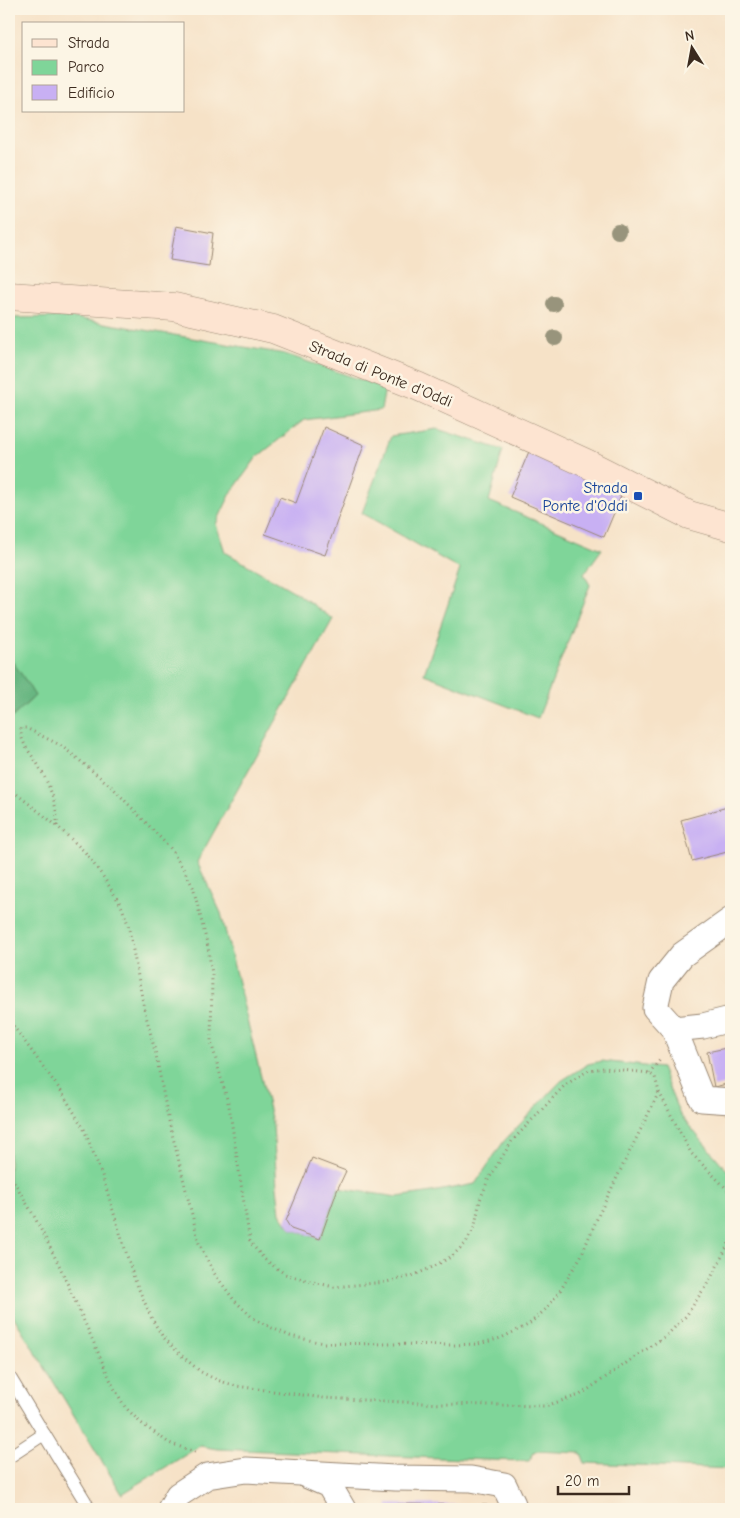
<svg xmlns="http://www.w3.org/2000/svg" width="740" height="1518" font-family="'Comic Neue',sans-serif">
<rect width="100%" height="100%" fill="#fcf5e5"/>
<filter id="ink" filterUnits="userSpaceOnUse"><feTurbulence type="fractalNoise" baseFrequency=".02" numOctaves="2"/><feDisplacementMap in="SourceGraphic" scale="10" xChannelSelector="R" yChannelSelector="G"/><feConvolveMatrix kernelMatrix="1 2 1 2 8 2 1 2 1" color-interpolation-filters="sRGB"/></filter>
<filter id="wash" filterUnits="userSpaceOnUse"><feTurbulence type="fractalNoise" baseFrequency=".0096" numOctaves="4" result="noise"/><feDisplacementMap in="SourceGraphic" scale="20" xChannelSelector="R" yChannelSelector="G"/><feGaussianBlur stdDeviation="1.12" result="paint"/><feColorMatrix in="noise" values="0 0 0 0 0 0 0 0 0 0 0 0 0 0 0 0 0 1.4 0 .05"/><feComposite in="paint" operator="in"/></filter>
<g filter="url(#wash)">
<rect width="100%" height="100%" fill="#f6e2c7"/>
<!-- green -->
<g fill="#7fd599" stroke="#5d805c">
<polygon points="69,317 285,354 385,388 381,410 304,420 257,457 231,493 216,524 225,552 295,592 333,619 197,862 221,913 273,1126 277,1187 280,1213 291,1229 320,1239 338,1188 397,1197 426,1193 475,1184 504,1141 561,1081 588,1064 602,1061 661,1068 680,1115 726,1169 731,1172 731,1469 585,1463 581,1453 535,1451 529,1461 488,1460 217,1449 200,1446 122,1494 9,1309 9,720 35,696 9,660 9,318"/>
<polygon points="437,429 503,450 489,501 602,549 584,574 590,585 538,718 424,674 460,569 362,513 391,436"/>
</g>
<!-- forest -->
<polygon fill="#67b681" stroke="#517050" points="9,657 22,675 35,696 9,720"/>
<g id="blocks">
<!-- building -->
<g fill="#c8b0f3">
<polygon points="176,226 213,233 209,266 170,260"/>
<polygon points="324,427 364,445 325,555 265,534 280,497 296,503"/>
<polygon points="530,449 624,489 604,537 510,497"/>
<polygon points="731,806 731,851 692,861 681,820"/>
<polygon points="731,1047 731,1083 714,1087 707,1052"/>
<polygon points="312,1158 346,1171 338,1188 320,1239 291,1229 286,1221"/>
<polygon points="388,1504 487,1505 487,1509 387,1509"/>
<rect x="213" y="1507" width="99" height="2"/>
<polygon points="555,1507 609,1508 609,1509 554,1509"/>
</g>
</g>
</g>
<g filter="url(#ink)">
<use href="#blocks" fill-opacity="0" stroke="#988672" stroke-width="1"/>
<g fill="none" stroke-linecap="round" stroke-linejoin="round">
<!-- lane casing -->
<g stroke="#988672" stroke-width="14">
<g id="lane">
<polyline points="9,1376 44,1434 9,1457"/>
<polyline points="44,1434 85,1501 89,1509"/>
</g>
</g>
<!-- street casing -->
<g stroke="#988672" stroke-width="27">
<g id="street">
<polyline points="731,920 682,955 661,981 655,1008 674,1029 702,1099 731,1101"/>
<polyline points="674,1029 703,1026 731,1019"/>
<polyline points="306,1475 329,1485 343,1509"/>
<polyline points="170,1509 178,1495 207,1476 246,1470 395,1478 471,1479 504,1485 513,1504 513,1509"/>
</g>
</g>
<!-- secondary casing -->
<g stroke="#988672" stroke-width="29">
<polyline id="secondary" points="9,296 174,307 273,329 417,386 586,463 689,515 731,527"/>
</g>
<!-- path -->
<g stroke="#988672" stroke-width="3" stroke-dasharray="1 4" stroke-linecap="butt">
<polyline points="9,788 57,826 85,852 104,878 121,905 128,924 144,1008 156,1055 167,1113 199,1243 214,1273 234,1300 253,1318 272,1328 290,1336 323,1343 452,1345 478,1344 501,1338 528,1325 546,1309 560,1291 581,1256 599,1214 659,1092"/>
<path d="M57 826C58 804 48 782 37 763 30 752 20 743 21 728H26L60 745 78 759 113 788 170 848 184 870 193 887 208 947 212 974 211 1042 229 1106 250 1242 264 1259 285 1274 309 1281 334 1287 386 1282 412 1276 433 1267 452 1256 466 1243 475 1225 480 1200 488 1180 512 1141 565 1085 589 1070 604 1068 649 1073 655 1077 659 1092 691 1153 731 1193"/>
<polyline points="9,1017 14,1027 61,1091 84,1129 102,1175 134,1278 152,1319 163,1337 182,1356 201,1372 217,1380 236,1386 324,1398 441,1404 545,1406 580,1395 667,1335 686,1316 711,1278 731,1239"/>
<polyline points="649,1073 660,1060"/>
<polyline points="9,1173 34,1216 60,1267 113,1386 125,1407 141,1423 169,1443 198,1453"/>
<polyline points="728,1475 731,1451"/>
</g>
<!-- lane -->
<use href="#lane" stroke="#fff" stroke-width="12"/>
<!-- street -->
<use href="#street" stroke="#fff" stroke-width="25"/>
<!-- secondary -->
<use href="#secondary" stroke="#fde4d1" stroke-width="28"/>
</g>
<!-- trees -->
<g fill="#98947b">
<circle cx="618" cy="231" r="8"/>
<circle cx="554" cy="304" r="8"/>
<circle cx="555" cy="338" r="8"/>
</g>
</g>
<!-- markers -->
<rect fill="#1a4fb4" stroke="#fcf5e5" stroke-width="2" x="633" y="491" width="10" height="10" rx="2.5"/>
<g text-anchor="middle" stroke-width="5" stroke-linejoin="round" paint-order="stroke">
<!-- street labels -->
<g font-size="16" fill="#3b2a1e" stroke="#fcf5e5">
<text transform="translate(381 373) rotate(22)" y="6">Strada di Ponte d'Oddi</text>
</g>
<!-- transit labels -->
<g font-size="16" fill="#164399" stroke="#fcf5e5" text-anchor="end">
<text x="628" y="493">Strada<tspan x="628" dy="18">Ponte d'Oddi</tspan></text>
</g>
</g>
<!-- margin -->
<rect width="740" height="1518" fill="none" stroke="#fcf5e5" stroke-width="30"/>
<!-- legend -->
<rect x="22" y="22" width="162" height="90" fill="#fcf5e5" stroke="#afa495"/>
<rect x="32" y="39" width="25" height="8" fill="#fde4d1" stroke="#afa495"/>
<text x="68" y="48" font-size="15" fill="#3b2a1e">Strada</text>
<rect x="32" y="60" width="25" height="15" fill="#7fd599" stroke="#afa495"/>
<text x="68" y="72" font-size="15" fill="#3b2a1e">Parco</text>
<rect x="32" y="85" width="25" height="15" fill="#c8b0f3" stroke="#afa495"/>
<text x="68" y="98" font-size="15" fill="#3b2a1e">Edificio</text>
<!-- north arrow -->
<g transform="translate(692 48) rotate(349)" stroke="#fcf5e5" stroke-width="4" paint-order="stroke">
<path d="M0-4L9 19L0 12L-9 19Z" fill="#3b2a1e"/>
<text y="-8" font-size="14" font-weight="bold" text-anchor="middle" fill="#3b2a1e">N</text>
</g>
<!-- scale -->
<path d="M558 1486v8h71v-8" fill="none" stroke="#3b2a1e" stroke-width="2.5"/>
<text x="565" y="1486" font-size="15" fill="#3b2a1e" stroke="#fcf5e5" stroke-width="4" paint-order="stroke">20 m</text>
</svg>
